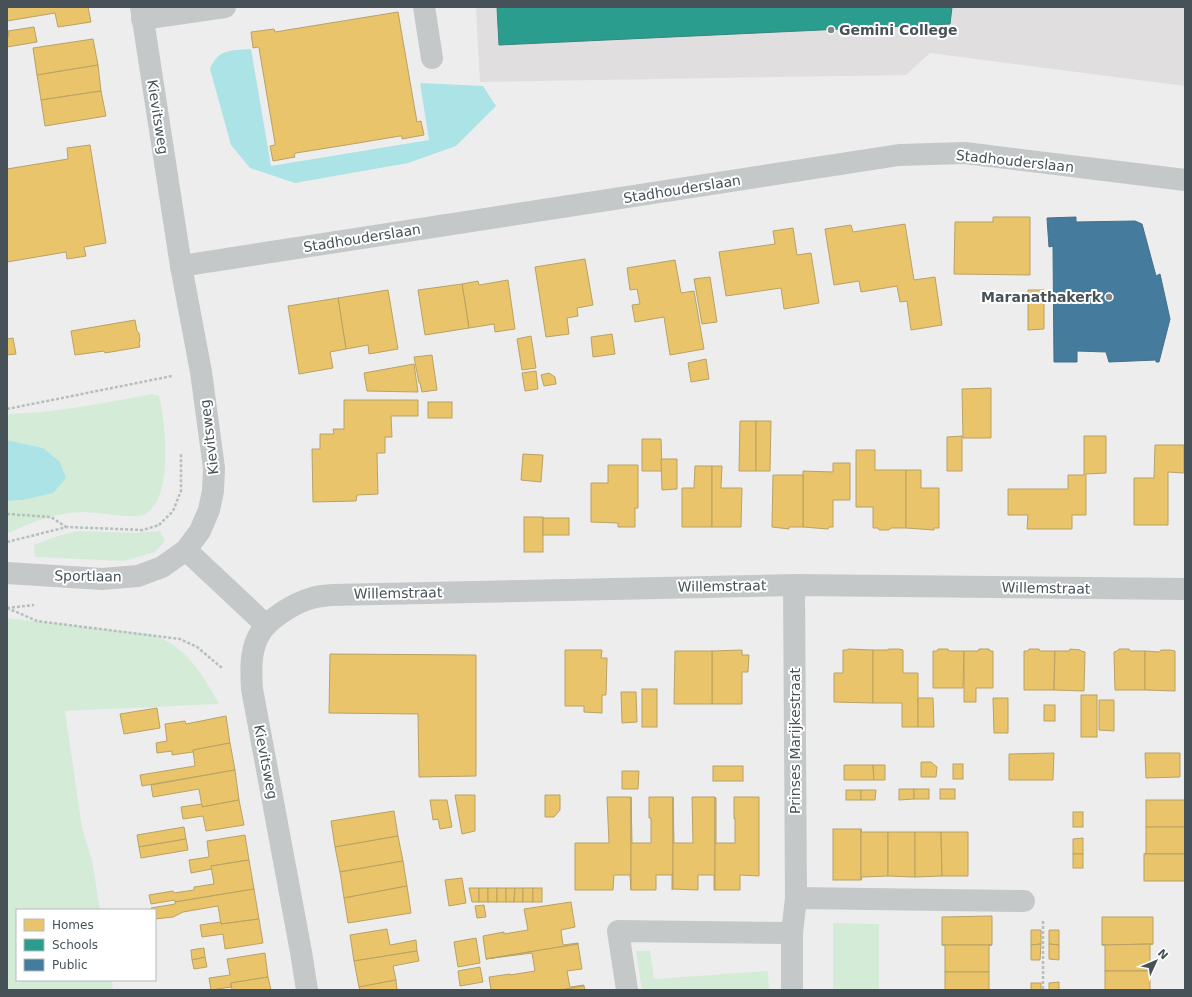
<svg xmlns="http://www.w3.org/2000/svg" width="1192" height="997" font-family="'DejaVu Sans',sans-serif">
<rect width="100%" height="100%" fill="#eeeded"/>
<!-- education -->
<polygon fill="#e0dedf" points="476,7 1185,7 1185,86 930,53 906,75 480,82"/>
<!-- green -->
<g fill="#d4ebd8">
<path d="M152 394 159 396C166 423 174 502 143 515 135 519 94 512 82 512 56 513 30 522 7 534V501L22 500 43 448 7 440V414C56 413 104 403 152 394Z"/>
<polygon points="77,531 135,533 160,531 165,541 155,552 124,561 35,557 34,545 55,537"/>
<path d="M7 618 148 634C153 636 158 637 163 639 189 651 206 680 219 704L65 711 82 828 92 860 100 910H17V980H112L113 990H7Z"/>
<polygon points="833,923 879,924 879,990 833,990"/>
<polygon points="636,951 650,951 654,979 768,971 769,990 642,990"/>
</g>
<!-- water -->
<g fill="#ace3e6">
<path d="M251 49 271 166 429 140 420 83 483 86 496 106 456 146 408 163 295 183 250 168 231 145 210 69C219 48 230 51 251 49Z"/>
<polygon points="7,440 43,448 60,462 66,478 53,493 22,500 7,501"/>
</g>
<!-- homes -->
<g fill="#e9c46a" stroke="#b8a265">
<polygon points="12,7 88,7 91,22 58,27 55,13 7,21 7,8"/>
<polygon points="398,12 417,122 421,121 424,135 402,139 402,136 400,136 346,145 296,153 294,154 295,157 273,161 270,146 275,145 275,143 259,48 258,47 253,48 251,32 274,29 275,32"/>
<polygon points="34,27 37,42 7,47 7,37 9,36 8,31"/>
<polygon points="93,39 98,65 37,75 33,48"/>
<polygon points="98,65 101,91 41,100 37,75"/>
<polygon points="101,91 106,116 45,126 41,100"/>
<polygon points="90,145 106,243 84,247 86,256 67,259 66,252 7,262 7,169 68,159 67,148"/>
<polygon points="993,217 1030,217 1030,275 954,274 955,222 993,222"/>
<polygon points="905,224 914,280 935,277 942,325 911,330 907,301 900,302 897,286 861,292 859,281 834,285 825,229 851,225 853,232"/>
<polygon points="793,228 797,255 811,253 819,303 784,309 781,288 726,296 719,252 775,244 773,231"/>
<polygon points="585,259 593,305 577,308 578,316 567,318 569,334 546,337 535,267"/>
<polygon points="675,260 681,293 694,291 704,349 670,355 664,317 635,322 632,305 640,304 637,289 630,290 627,268"/>
<polygon points="710,277 717,322 702,324 694,279"/>
<polygon points="508,280 515,329 495,332 494,324 469,328 462,284 478,281 479,285"/>
<polygon points="462,284 469,328 425,335 418,290"/>
<polygon points="388,290 398,349 369,354 368,345 346,349 338,298"/>
<polygon points="1028,290 1044,290 1044,329 1028,330"/>
<polygon points="338,298 346,349 330,352 333,368 299,374 288,306"/>
<polygon points="135,320 137,331 139,333 140,340 139,343 140,347 105,353 104,351 75,355 71,331"/>
<polygon points="612,334 615,354 593,357 591,337"/>
<polygon points="531,336 536,368 522,370 517,339"/>
<polygon points="13,338 16,354 7,355 7,339"/>
<polygon points="432,355 437,390 422,392 420,383 419,383 414,357"/>
<polygon points="706,359 709,379 691,382 688,363"/>
<polygon points="414,364 418,392 367,391 364,373"/>
<polygon points="536,371 538,389 525,391 522,373"/>
<polygon points="549,373 555,377 556,384 544,386 541,375"/>
<polygon points="991,388 991,438 963,438 962,389"/>
<polygon points="344,400 418,400 418,416 391,416 392,437 385,437 385,453 377,453 378,494 357,495 356,501 313,502 312,449 320,449 320,434 334,434 333,429 344,429"/>
<rect x="428" y="402" width="24" height="16"/>
<polygon points="740,421 756,421 756,471 739,471"/>
<polygon points="756,421 771,421 770,471 756,471"/>
<polygon points="962,436 962,471 947,471 947,437"/>
<polygon points="1084,436 1106,436 1106,473 1086,474 1086,515 1072,515 1072,529 1027,529 1028,515 1008,515 1008,489 1068,489 1068,475 1084,475"/>
<polygon points="642,439 661,439 662,471 642,471"/>
<polygon points="1155,445 1184,445 1184,473 1168,472 1168,525 1134,525 1134,478 1154,478"/>
<polygon points="856,450 875,450 875,470 906,470 906,528 891,528 889,530 879,530 878,528 873,528 873,507 856,507"/>
<polygon points="523,454 543,455 541,482 521,480"/>
<polygon points="661,459 677,459 677,489 662,490"/>
<polygon points="833,463 850,463 850,500 833,500 833,527 829,527 828,529 803,527 803,471 833,472"/>
<polygon points="608,465 638,465 638,508 635,508 635,527 618,527 618,523 591,522 591,483 608,483"/>
<polygon points="695,466 712,466 712,527 682,527 682,488 694,488"/>
<polygon points="712,466 722,466 721,488 742,488 741,527 712,527"/>
<polygon points="906,470 921,470 921,488 939,488 939,528 934,528 934,530 906,528"/>
<polygon points="773,475 803,475 803,527 789,527 789,529 772,527"/>
<rect x="524" y="517" width="19" height="35"/>
<rect x="543" y="518" width="26" height="17"/>
<polygon points="848,649 873,650 873,703 834,702 834,673 843,673 843,650 847,650"/>
<polygon points="889,649 899,649 903,650 903,673 918,673 918,727 902,727 902,703 873,703 873,650 887,650"/>
<polygon points="938,649 948,649 949,651 964,651 963,688 933,688 933,651 937,651"/>
<polygon points="979,649 989,649 990,651 993,651 993,688 976,688 976,702 964,702 964,651 978,651"/>
<polygon points="1029,649 1039,649 1040,651 1055,651 1054,690 1024,690 1024,651 1028,651"/>
<polygon points="1070,649 1080,650 1081,651 1085,652 1084,691 1054,690 1055,651 1069,651"/>
<polygon points="1119,649 1129,649 1130,651 1145,651 1145,690 1115,690 1114,652 1117,651"/>
<polygon points="565,650 602,650 601,658 607,658 606,695 602,695 602,713 584,712 584,706 565,706"/>
<polygon points="742,650 742,655 749,655 748,672 742,672 742,704 712,704 712,651"/>
<polygon points="1161,650 1170,650 1175,651 1175,691 1145,690 1145,651 1159,652"/>
<polygon points="675,651 712,651 712,704 674,704"/>
<polygon points="330,654 476,655 476,776 419,777 418,714 329,713"/>
<rect x="642" y="689" width="15" height="38"/>
<polygon points="621,692 636,692 637,722 622,723"/>
<rect x="1081" y="695" width="16" height="42"/>
<polygon points="918,698 933,698 934,727 918,727"/>
<polygon points="993,698 1008,698 1008,733 994,733"/>
<polygon points="1099,700 1114,700 1114,731 1099,730"/>
<rect x="1044" y="705" width="11" height="16"/>
<polygon points="157,708 160,728 124,734 120,714"/>
<polygon points="226,716 230,743 193,750 193,752 172,755 172,751 157,753 156,743 167,741 165,724 185,721 186,724"/>
<polygon points="230,743 235,770 142,786 140,775 195,766 193,750"/>
<polygon points="1054,753 1053,780 1009,780 1009,754"/>
<polygon points="1145,753 1180,753 1180,777 1146,778"/>
<polygon points="921,762 931,762 937,767 936,777 921,777"/>
<rect x="953" y="764" width="10" height="15"/>
<polygon points="844,765 873,765 874,780 844,780"/>
<polygon points="873,765 885,765 885,780 874,780"/>
<rect x="713" y="766" width="30" height="15"/>
<polygon points="235,770 239,800 202,807 199,789 153,797 151,785"/>
<polygon points="622,771 639,771 638,789 622,789"/>
<polygon points="899,789 914,789 914,799 899,800"/>
<rect x="914" y="789" width="15" height="10"/>
<rect x="940" y="789" width="15" height="10"/>
<rect x="846" y="790" width="15" height="10"/>
<polygon points="861,790 876,790 875,800 861,800"/>
<polygon points="455,795 475,795 475,831 462,834"/>
<polygon points="545,795 560,795 560,810 554,817 545,817"/>
<polygon points="607,797 631,797 631,890 630,875 614,875 613,890 575,890 575,843 609,843"/>
<polygon points="631,797 632,843 651,843 651,818 649,818 649,797 673,797 673,889 672,890 672,875 656,875 656,890 631,890"/>
<polygon points="673,797 674,843 693,843 692,797 715,797 715,890 714,890 714,875 698,875 698,890 673,889"/>
<polygon points="715,797 716,798 716,843 735,843 735,818 734,819 734,797 759,797 759,876 740,875 740,890 715,890"/>
<polygon points="239,800 244,825 206,831 203,816 183,819 181,807 202,804 202,807"/>
<polygon points="430,800 447,800 452,827 440,829 438,819 433,820"/>
<rect x="1146" y="800" width="39" height="27"/>
<polygon points="394,811 398,836 335,847 331,821"/>
<rect x="1073" y="812" width="10" height="15"/>
<polygon points="184,827 186,839 139,847 137,835"/>
<polygon points="1146,827 1185,827 1185,854 1144,854 1146,853"/>
<rect x="833" y="829" width="28" height="51"/>
<polygon points="861,829 861,832 888,832 888,876 862,877 861,880"/>
<polygon points="888,832 915,832 915,877 888,876"/>
<polygon points="915,832 941,832 942,876 915,877"/>
<polygon points="941,832 968,832 968,876 942,876"/>
<polygon points="245,835 249,860 211,866 212,869 191,873 189,860 209,857 207,841"/>
<polygon points="398,836 403,861 340,872 335,847"/>
<polygon points="1083,838 1083,854 1073,854 1073,839"/>
<polygon points="186,839 188,850 141,858 139,847"/>
<rect x="1073" y="854" width="10" height="14"/>
<rect x="1144" y="854" width="41" height="27"/>
<polygon points="249,860 254,889 175,902 175,900 151,904 149,895 173,891 174,893 194,890 194,887 214,884 211,866"/>
<polygon points="403,861 407,886 344,898 340,872"/>
<polygon points="462,878 466,903 449,906 445,880"/>
<polygon points="407,886 411,913 348,923 344,898"/>
<polygon points="469,888 479,888 479,902 472,902"/>
<rect x="479" y="888" width="9" height="14"/>
<rect x="488" y="888" width="9" height="14"/>
<rect x="497" y="888" width="9" height="14"/>
<polygon points="506,888 515,888 514,902 506,902"/>
<polygon points="515,888 523,888 523,902 514,902"/>
<rect x="523" y="888" width="10" height="14"/>
<rect x="533" y="888" width="9" height="14"/>
<polygon points="254,889 259,919 221,924 218,906 183,912 173,917 155,919 155,910 152,910 151,908 175,904 175,902"/>
<polygon points="571,902 575,927 561,930 563,945 578,943 578,944 486,959 483,936 504,932 504,934 528,930 524,909"/>
<polygon points="484,905 486,917 477,918 475,906"/>
<polygon points="992,916 992,945 942,945 942,917"/>
<polygon points="1102,917 1153,917 1153,944 1102,945"/>
<polygon points="259,919 263,943 225,949 223,934 202,937 200,925 221,922 221,924"/>
<polygon points="387,929 390,945 416,940 417,951 354,961 350,935"/>
<polygon points="1031,930 1041,930 1041,944 1031,945"/>
<polygon points="1049,930 1059,930 1059,945 1049,944"/>
<polygon points="476,938 480,963 458,967 454,942"/>
<polygon points="578,944 582,969 567,971 570,987 584,985 584,986 561,990 491,990 489,977 510,974 510,975 535,971 532,953 486,959"/>
<polygon points="1041,944 1040,960 1031,960 1031,945"/>
<polygon points="1049,944 1059,945 1059,960 1049,959"/>
<polygon points="1153,944 1150,945 1150,971 1105,971 1105,945 1102,945"/>
<polygon points="942,945 992,945 989,945 989,972 945,972 945,945"/>
<polygon points="204,948 205,957 192,960 191,950"/>
<polygon points="417,951 419,961 393,966 396,980 359,987 354,961"/>
<polygon points="265,953 268,977 231,983 231,987 211,990 209,978 230,975 227,959"/>
<polygon points="205,957 207,967 194,969 192,960"/>
<polygon points="480,967 483,982 460,986 458,971"/>
<rect x="1105" y="971" width="45" height="19"/>
<rect x="945" y="972" width="44" height="18"/>
<polygon points="268,977 271,990 232,990 231,983"/>
<polygon points="396,980 397,990 360,990 359,987"/>
<polygon points="1059,982 1059,990 1049,990 1049,983"/>
<rect x="1031" y="983" width="10" height="7"/>
<polygon points="584,986 585,990 561,990"/>
</g>
<!-- schools -->
<polygon fill="#2a9d8f" stroke="#33867e" points="497,7 952,7 950,24 499,45"/>
<!-- public -->
<polygon fill="#457b9d" stroke="#466f88" points="1076,217 1076,222 1135,221 1142,224 1156,276 1160,274 1170,319 1159,362 1156,362 1156,360 1109,362 1106,352 1077,351 1077,362 1054,362 1053,246 1049,247 1047,218"/>
<g fill="none" stroke-linecap="round" stroke-linejoin="round">
<!-- path -->
<g stroke="#b5bfbb" stroke-width="2.5" stroke-dasharray="3 2" stroke-linecap="butt">
<polyline points="7,409 172,376"/>
<polyline points="7,514 51,517 66,527"/>
<polyline points="159,525 173,511 181,491 181,453"/>
<polyline points="7,542 67,527 143,530 159,525"/>
<polyline points="7,608 37,621 180,639 197,647 222,668"/>
<polyline points="7,608 34,605"/>
<polyline points="1043,921 1043,990"/>
</g>
<!-- minor -->
<g stroke="#c5c8c9" stroke-width="22">
<polyline points="424,7 432,58"/>
<polyline points="142,19 225,7"/>
<polyline points="181,266 899,155 965,153 1185,180"/>
<polyline points="186,550 266,625"/>
<polyline points="7,573 102,579 138,576 162,567 186,550 200,531 209,510 213,491 214,468 201,372 181,266 141,7"/>
<polyline points="796,898 1024,901"/>
<path d="M307 990 301 952 252 689C251 672 250 653 258 637 266 620 294 603 312 598 318 596 325 596 331 595L794 585 1185 589"/>
<polyline points="627,990 618,931 792,933"/>
<polyline points="792,990 792,933 796,898 794,585"/>
</g>
</g>
<!-- markers -->
<g fill="#81888c" stroke="#fff" stroke-width="1.5">
<circle cx="831" cy="30" r="4"/>
<circle cx="1109" cy="297" r="4"/>
</g>
<g text-anchor="middle" stroke-width="4" stroke-linejoin="round" paint-order="stroke">
<!-- poi labels -->
<g font-size="14" font-weight="bold" fill="#475258" stroke="#fff" text-anchor="start">
<text x="839" y="35">Gemini College</text>
<text x="1101" y="302" text-anchor="end">Maranathakerk</text>
</g>
<!-- street labels -->
<g font-size="14" fill="#475258" stroke="#fff">
<text transform="translate(158 117) rotate(81)" y="5">Kievitsweg</text>
<text transform="translate(1015 161) rotate(6)" y="5">Stadhouderslaan</text>
<text transform="translate(682 189) rotate(-9)" y="5">Stadhouderslaan</text>
<text transform="translate(362 238) rotate(-9)" y="5">Stadhouderslaan</text>
<text transform="translate(209 437) rotate(-97)" y="5">Kievitsweg</text>
<text transform="translate(88 576) rotate(1)" y="5">Sportlaan</text>
<text transform="translate(722 586) rotate(-1)" y="5">Willemstraat</text>
<text transform="translate(1046 588) rotate(1)" y="5">Willemstraat</text>
<text transform="translate(398 593) rotate(-1)" y="5">Willemstraat</text>
<text transform="translate(795 741) rotate(-90)" y="5">Prinses Marijkestraat</text>
<text transform="translate(266 762) rotate(79)" y="5">Kievitsweg</text>
</g>
</g>
<!-- border -->
<rect width="1192" height="997" fill="none" stroke="#475258" stroke-width="16"/>
<!-- legend -->
<rect x="16" y="909" width="140" height="72" fill="#ffffff" stroke="#b5babc"/>
<rect x="24" y="919" width="20" height="12" fill="#e9c46a" stroke="#b5babc"/>
<text x="52" y="929" font-size="12" fill="#475258">Homes</text>
<rect x="24" y="939" width="20" height="12" fill="#2a9d8f" stroke="#b5babc"/>
<text x="52" y="949" font-size="12" fill="#475258">Schools</text>
<rect x="24" y="959" width="20" height="12" fill="#457b9d" stroke="#b5babc"/>
<text x="52" y="969" font-size="12" fill="#475258">Public</text>
<!-- north arrow -->
<g transform="translate(1156 961) rotate(46)" stroke="#ffffff" stroke-width="3" paint-order="stroke">
<path d="M0-3L7 15L0 10L-7 15Z" fill="#475258"/>
<text y="-6" font-size="11" font-weight="bold" text-anchor="middle" fill="#475258">N</text>
</g>
</svg>
